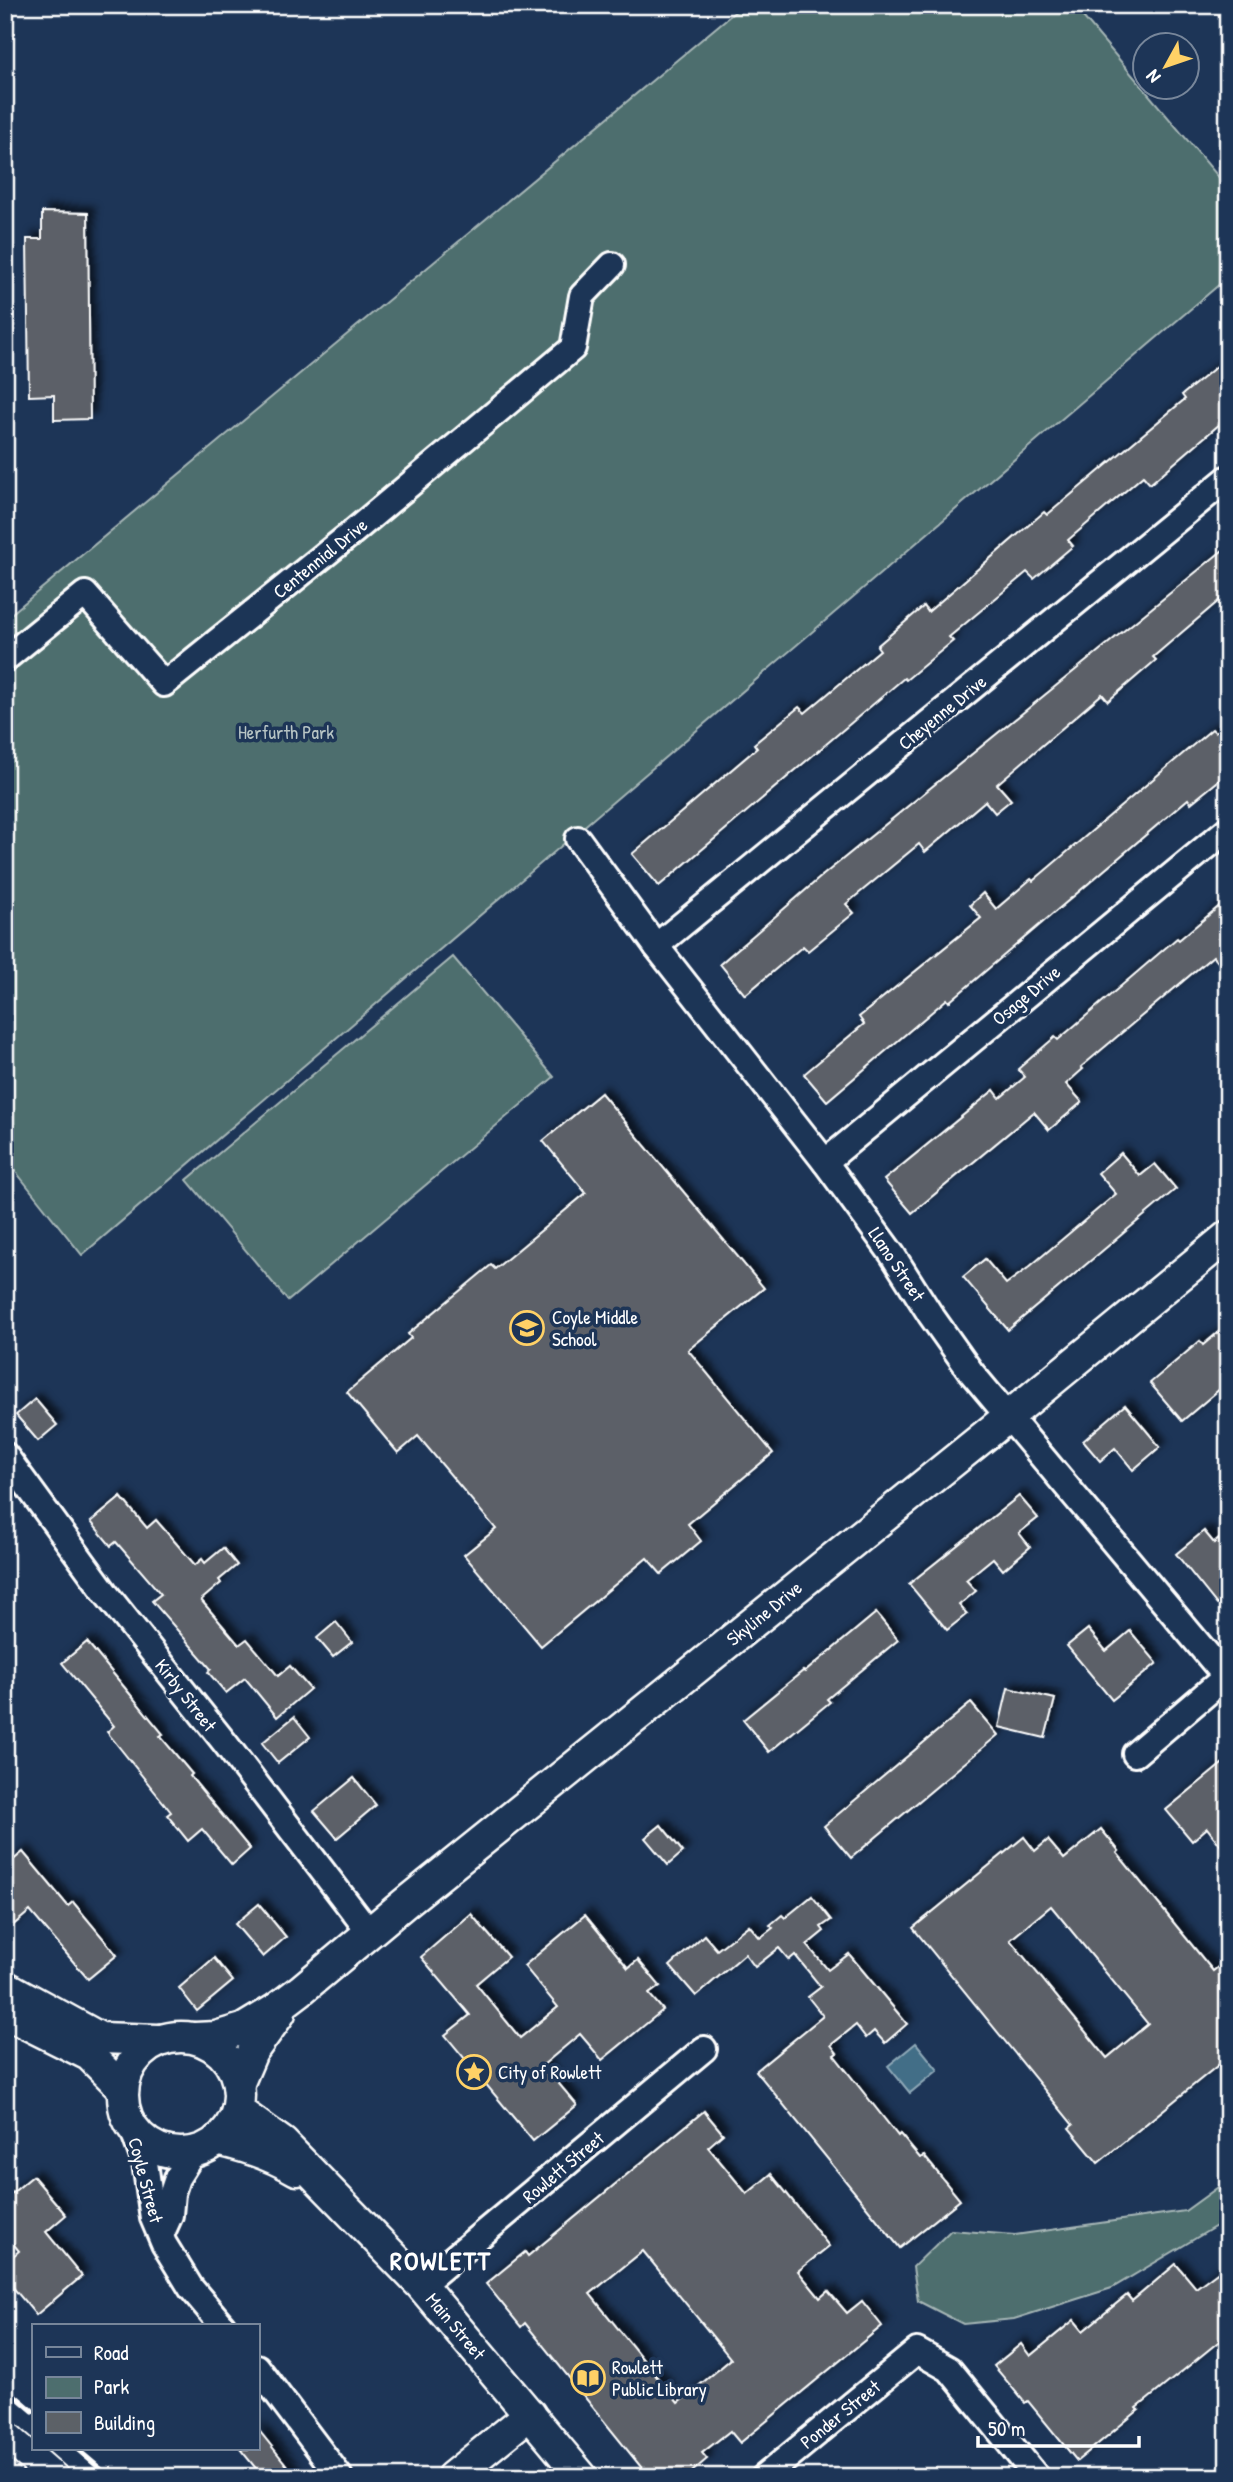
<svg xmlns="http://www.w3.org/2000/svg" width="1233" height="2482" font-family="'Patrick Hand',sans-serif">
<defs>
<filter id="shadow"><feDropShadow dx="6" dy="-6" stdDeviation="3.5" flood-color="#0009"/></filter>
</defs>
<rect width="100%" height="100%" fill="#1d3557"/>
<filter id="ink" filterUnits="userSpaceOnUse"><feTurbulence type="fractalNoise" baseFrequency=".0143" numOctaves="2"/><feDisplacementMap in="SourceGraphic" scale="14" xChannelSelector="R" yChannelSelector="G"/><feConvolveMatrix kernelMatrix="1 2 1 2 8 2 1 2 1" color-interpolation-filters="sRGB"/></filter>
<g filter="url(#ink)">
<!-- green -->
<g fill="#4d6e6e" stroke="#a6b6b6" stroke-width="2">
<polygon points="743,5 1073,5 1228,188 1228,277 82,1255 5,1158 5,619"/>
<polygon points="453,957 554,1077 288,1301 187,1180"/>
<polygon points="1228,2180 1228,2219 1112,2288 1014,2319 963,2324 918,2301 913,2267 951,2230 1015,2235 1185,2211"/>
</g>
<!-- water -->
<polygon fill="#426e87" stroke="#8ea8b7" stroke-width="2" points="916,2043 938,2070 910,2093 888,2066"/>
<!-- building -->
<g fill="#5c6167" stroke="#fff" stroke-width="2" fill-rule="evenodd" filter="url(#shadow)">
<polygon points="42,212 88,213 90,419 54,420 54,395 29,396 27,239 42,239"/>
<polygon points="1228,357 1228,417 1150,484 1143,476 1068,540 1073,546 1034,579 1027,572 949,637 953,641 906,680 904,678 659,886 632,854 757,748 754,744 799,707 805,713 880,650 877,646 924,606 928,612 1044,512 1047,515 1185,399 1182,395"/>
<polygon points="1228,546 1228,593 1153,657 1156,660 1108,701 1102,694 997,784 1011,800 995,813 985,801 925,852 919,844 846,904 854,913 808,951 803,946 745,995 720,964 822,876"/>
<polygon points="1228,722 1228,773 1191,803 1188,799 949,1002 947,999 827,1101 804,1074 864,1024 859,1017 981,918 970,905 983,893 996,909 1031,879 1033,881 1212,729 1215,732"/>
<polygon points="1228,899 1228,974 1213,956 1081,1067 1083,1069 1066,1084 1082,1102 1049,1130 1034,1112 912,1213 884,1180 994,1090 1000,1098 1025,1077 1018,1069 1055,1037 1058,1040 1177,938 1179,940"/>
<polygon points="601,1093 764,1288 688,1350 773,1453 688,1524 701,1541 661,1574 647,1558 541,1646 464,1555 496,1529 418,1436 398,1453 347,1392 411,1338 408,1334 491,1265 495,1269 586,1193 543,1141"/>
<polygon points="1121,1153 1140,1176 1155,1164 1176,1189 1008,1330 963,1277 985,1259 1006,1284 1028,1268 1116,1194 1098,1173"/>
<polygon points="1228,1324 1228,1382 1182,1421 1150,1383 1200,1341 1203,1345"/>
<polygon points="35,1399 57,1425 38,1441 16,1415"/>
<polygon points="1125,1405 1160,1447 1133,1470 1115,1448 1100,1461 1083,1441"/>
<polygon points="1019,1496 1038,1518 1019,1533 1030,1547 1003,1570 993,1558 966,1580 976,1591 959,1605 967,1614 947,1630 909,1584"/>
<polygon points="121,1497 147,1528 156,1520 195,1565 202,1559 205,1563 223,1548 237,1565 219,1580 221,1583 201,1600 239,1645 247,1639 278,1676 290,1666 310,1689 277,1717 245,1678 226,1693 208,1672 211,1669 152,1601 161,1594 116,1542 111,1546 91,1522"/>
<polygon points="1204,1531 1214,1543 1228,1532 1228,1597 1217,1605 1176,1554"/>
<polygon points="876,1613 898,1640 827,1699 830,1702 769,1752 743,1720 803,1671 805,1672"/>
<polygon points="336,1622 352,1642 333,1657 317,1638"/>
<polygon points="1088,1629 1106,1651 1130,1631 1157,1663 1112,1700 1067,1646"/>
<polygon points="87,1642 163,1734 160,1736 192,1774 190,1776 250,1849 232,1865 202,1829 188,1841 167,1815 171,1812 107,1732 114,1726 62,1663"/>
<polygon points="1008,1688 1055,1699 1045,1738 999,1727"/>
<polygon points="971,1703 998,1735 851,1858 824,1826"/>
<polygon points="294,1717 310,1737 278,1763 262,1743"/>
<polygon points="1228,1759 1228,1855 1207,1828 1192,1841 1166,1810"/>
<polygon points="354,1778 376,1805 337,1838 314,1811"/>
<polygon points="661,1825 683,1852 668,1865 645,1838"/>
<path d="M1101 1829 1119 1851 1117 1853 1213 1971 1228 1959V2057L1098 2163 1069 2128 1073 2125 913 1928 1024 1837 1035 1851 1048 1840 1064 1859ZM1051 1906 1148 2024 1107 2058 1010 1940Z"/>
<polygon points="23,1852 68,1906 73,1902 117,1955 88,1979 30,1911 5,1932 5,1867"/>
<polygon points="812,1896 831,1920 821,1927 824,1931 807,1945 828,1970 849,1954 907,2024 885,2043 874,2031 866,2038 856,2025 831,2045 837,2053 834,2055 898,2136 900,2134 920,2158 924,2156 960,2200 900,2248 756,2071 823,2016 808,1997 821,1987 795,1955 789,1960 779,1948 755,1967 745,1954 696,1996 670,1966 704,1935 717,1950 749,1925 760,1938 773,1928 770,1925 782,1915 785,1918"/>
<polygon points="259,1904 286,1937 263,1957 235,1924"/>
<polygon points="471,1914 508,1957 476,1984 520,2038 558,2007 524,1966 585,1915 628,1968 638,1960 660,1986 649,1994 663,2010 602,2060 580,2034 543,2065 577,2105 533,2141 445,2035 470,2015 421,1957"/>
<polygon points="214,1958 233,1981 197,2011 179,1988"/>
<path d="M704 2111 723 2134 708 2147 747 2194 771 2174 829 2246 798 2271 820 2298 828 2291 847 2313 862 2301 882 2326 740 2443 730 2431 702 2453 707 2459 686 2477H649L525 2323 521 2327 486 2284 525 2252 528 2256ZM643 2251 731 2359 678 2403 590 2294Z"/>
<polygon points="33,2176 66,2215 46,2232 82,2276 36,2315 5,2278 5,2263 19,2251 5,2234 5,2199"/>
<polygon points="1176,2264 1196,2288 1228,2264 1228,2334 1137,2408 1139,2410 1077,2461 1028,2401 1025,2403 994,2366 1021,2344 1030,2356 1074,2320 1083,2331 1127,2295 1132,2301"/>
<polygon points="257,2428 296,2477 263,2477 240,2449 257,2449"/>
</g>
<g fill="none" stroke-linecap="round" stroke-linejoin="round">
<!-- minor casing -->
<g stroke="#fff" stroke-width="30">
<g id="minor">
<polyline points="5,659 85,594 164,684 353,532 573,348 582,296 612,265"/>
<polyline points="578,839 656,946 825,1162 892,1254 930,1314 971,1372 1228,1679"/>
<polyline points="656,946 1228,478"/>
<polyline points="825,1162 1228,829"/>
<polyline points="5,1455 107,1595 225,1743 370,1933"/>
<polyline points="1135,1754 1228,1675"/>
<polyline points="131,2125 145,2163 153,2218 164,2244 191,2288 223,2326"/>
<polyline points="161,2235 170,2215 172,2193 177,2178 194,2151"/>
<polyline points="421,2285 704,2049"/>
<polyline points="257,2367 340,2477"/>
<polyline points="764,2477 917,2351 949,2369 1037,2477"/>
</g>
</g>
<!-- tertiary casing -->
<g stroke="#fff" stroke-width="35">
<g id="tertiary">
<polyline points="5,1986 100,2038 159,2040"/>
<polyline points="5,2013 89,2055 123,2089"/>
<circle cx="181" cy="2095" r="58"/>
<polyline points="195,2038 216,2037 243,2029 276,2009 301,1990 405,1903 992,1430 1228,1236"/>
<polyline points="238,2085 252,2052 280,2013"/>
<polyline points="237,2110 283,2143 421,2285 582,2477"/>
<path d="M217 2140C245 2146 271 2155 297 2170"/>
<polyline points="452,2477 530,2414"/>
</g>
</g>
<!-- minor -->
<use href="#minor" stroke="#1d3557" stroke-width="24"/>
<!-- tertiary -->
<use href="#tertiary" stroke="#1d3557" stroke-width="30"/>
<!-- tram -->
<g stroke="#fff" stroke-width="2">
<polyline points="5,2414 33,2439"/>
<polyline points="45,2449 77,2477"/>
<polyline points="5,2455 30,2477"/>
</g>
<!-- rail -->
<g stroke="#fff" stroke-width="5">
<polyline points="5,2387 33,2411"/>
<polyline points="77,2449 110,2477"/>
</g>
</g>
</g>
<!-- icons -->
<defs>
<g id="school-ring" transform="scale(1.75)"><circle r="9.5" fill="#1d3557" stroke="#ffd166" stroke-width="1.5"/><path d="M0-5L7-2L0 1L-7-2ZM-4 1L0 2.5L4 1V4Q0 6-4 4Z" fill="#ffd166"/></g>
<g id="sight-ring" transform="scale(1.75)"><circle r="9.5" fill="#1d3557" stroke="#ffd166" stroke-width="1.5"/><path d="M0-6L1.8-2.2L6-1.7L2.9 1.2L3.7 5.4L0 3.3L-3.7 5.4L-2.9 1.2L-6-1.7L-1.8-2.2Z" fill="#ffd166"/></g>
<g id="library-ring" transform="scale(1.75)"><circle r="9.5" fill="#1d3557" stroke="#ffd166" stroke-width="1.5"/><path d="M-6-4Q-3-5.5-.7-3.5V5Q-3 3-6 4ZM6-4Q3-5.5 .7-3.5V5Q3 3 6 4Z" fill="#ffd166"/></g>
</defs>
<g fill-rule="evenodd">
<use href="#school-ring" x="527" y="1328"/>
<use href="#sight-ring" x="474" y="2072"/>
<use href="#library-ring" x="588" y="2378"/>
</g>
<g text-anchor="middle" stroke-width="7" stroke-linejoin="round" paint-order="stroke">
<!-- street labels -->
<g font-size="19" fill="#fff" stroke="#1d3557">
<text transform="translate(320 558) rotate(-39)" y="7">Centennial Drive</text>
<text transform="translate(942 712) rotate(-39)" y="7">Cheyenne Drive</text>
<text transform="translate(1026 995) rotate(-40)" y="7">Osage Drive</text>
<text transform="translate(897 1264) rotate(56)" y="7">Llano Street</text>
<text transform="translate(764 1613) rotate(-39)" y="7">Skyline Drive</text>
<text transform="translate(186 1695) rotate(52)" y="7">Kirby Street</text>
<text transform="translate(563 2167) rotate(-40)" y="7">Rowlett Street</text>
<text transform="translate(146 2180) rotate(75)" y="7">Coyle Street</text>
<text transform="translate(456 2326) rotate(50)" y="7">Main Street</text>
<text transform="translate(840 2414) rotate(-39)" y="7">Ponder Street</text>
</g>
<!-- park labels -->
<g font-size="19" fill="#b8c5c5" stroke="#1d3557">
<text x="286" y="739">Herfurth Park</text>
</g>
<!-- poi labels -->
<g font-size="19" fill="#fff" stroke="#1d3557" text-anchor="start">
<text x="552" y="1324">Coyle Middle<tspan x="552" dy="22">School</tspan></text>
<text x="498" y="2079">City of Rowlett</text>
<text x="612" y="2374">Rowlett<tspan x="612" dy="22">Public Library</tspan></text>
</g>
<!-- district labels -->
<g font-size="26" font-weight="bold" letter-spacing="2" fill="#fff" stroke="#1d3557">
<text x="441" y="2270">ROWLETT</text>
</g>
</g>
<!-- margin -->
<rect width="1233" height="2482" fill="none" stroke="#1d3557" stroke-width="28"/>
<rect x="14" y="14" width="1205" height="2454" fill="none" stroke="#fff" stroke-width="2.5" filter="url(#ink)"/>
<!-- legend -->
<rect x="32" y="2324" width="228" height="126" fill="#1d3557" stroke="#77869a" stroke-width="2"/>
<rect x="46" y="2347" width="35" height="10" fill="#1d3557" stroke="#77869a" stroke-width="2"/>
<text x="94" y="2360" font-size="21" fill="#ffffff">Road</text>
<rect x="46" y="2377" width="35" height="21" fill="#4d6e6e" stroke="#77869a" stroke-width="2"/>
<text x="94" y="2394" font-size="21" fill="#ffffff">Park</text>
<rect x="46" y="2412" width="35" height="21" fill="#5c6167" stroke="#77869a" stroke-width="2"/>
<text x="94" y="2430" font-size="21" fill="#ffffff">Building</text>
<!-- north arrow -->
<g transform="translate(1166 66) rotate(230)"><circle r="33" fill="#1d3557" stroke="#77869a" stroke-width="2"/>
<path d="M0-5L12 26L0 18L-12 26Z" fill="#ffd166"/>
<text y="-10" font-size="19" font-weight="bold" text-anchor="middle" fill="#ffffff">N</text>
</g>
<!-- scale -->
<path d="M978 2436v10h161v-10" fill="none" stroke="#ffffff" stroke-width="3.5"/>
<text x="988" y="2436" font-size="21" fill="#ffffff" stroke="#1d3557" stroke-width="5" paint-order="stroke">50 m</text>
</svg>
